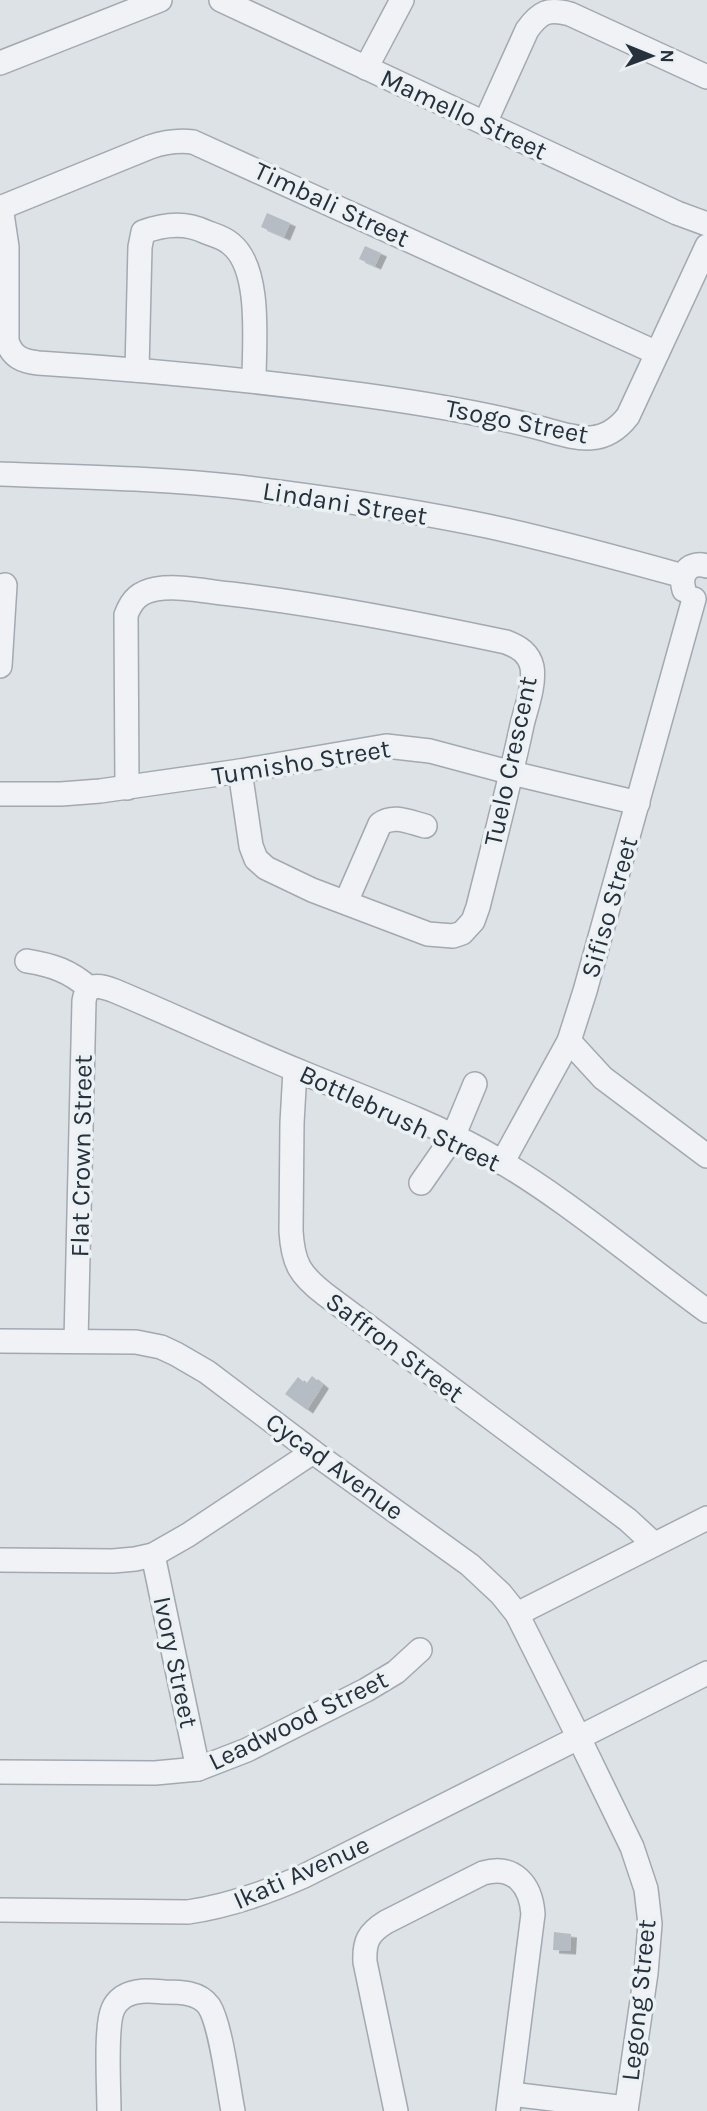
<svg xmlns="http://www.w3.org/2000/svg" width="707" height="2111" font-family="Karla,sans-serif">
<defs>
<filter id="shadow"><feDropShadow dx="6" dy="3.5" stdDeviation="0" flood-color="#0004"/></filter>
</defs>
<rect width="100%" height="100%" fill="#dde2e7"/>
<!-- building -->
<g fill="#b5bcc3" filter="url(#shadow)">
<polygon points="267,213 290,223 284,237 261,227"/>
<polygon points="365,246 381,253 375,266 359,259"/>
<polygon points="312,1376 323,1385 307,1410 285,1394 298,1377 306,1384"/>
<polygon points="554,1932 571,1934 570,1951 553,1950"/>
</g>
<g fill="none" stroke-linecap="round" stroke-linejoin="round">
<!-- minor casing -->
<g stroke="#a3a9b1" stroke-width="26">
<g id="minor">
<polyline points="221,0 677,213 707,224"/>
<polyline points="0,63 160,0"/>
<polyline points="366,68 402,0"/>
<path d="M485 123 527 30C540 12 548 8 570 14L707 77"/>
<path d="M1 207 7 247V341C12 357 22 361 38 363 148 370 254 380 363 395 421 403 479 412 536 427 571 436 601 451 628 416L707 246"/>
<path d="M0 208 150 147C165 142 177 140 193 142L657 353"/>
<path d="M137 370 140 247 143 232C164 224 186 222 206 232 214 235 225 238 231 244 262 269 254 344 254 380"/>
<path d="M0 474C80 477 160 478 239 487 322 497 405 509 487 526 553 540 618 558 683 576"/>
<path d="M684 590C679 573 690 561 707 566"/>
<polyline points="694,599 585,991 569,1041 603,1078 707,1156"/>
<polyline points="0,666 5,585"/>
<path d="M127 788 126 615C132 599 140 592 156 589 180 585 208 592 231 594 324 605 415 623 506 642 519 647 529 653 532 667 535 685 526 708 522 725 509 786 493 847 478 907L473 921 462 933 453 936 428 934 312 890 266 868 256 859 251 846 240 771"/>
<polyline points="0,794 61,794 100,791 240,771 386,746 430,751 512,773 638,803"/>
<path d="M346 902 380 824C394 814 409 822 425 826"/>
<path d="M27 961C52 965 70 971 89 988"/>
<path d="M295 1070 292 1123 291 1231C293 1264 300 1275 326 1295L628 1520 654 1544"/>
<polyline points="502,1163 569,1041"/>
<polyline points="421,1183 453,1137 475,1084"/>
<polyline points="0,1341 136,1342 161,1347 176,1354 207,1372 313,1452 470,1565 501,1594 517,1614 578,1736 632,1847 646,1889 650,1924 646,1973 626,2111"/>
<path d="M76 1341 84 1001C87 982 100 985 115 991 177 1017 238 1046 301 1072 361 1097 424 1119 481 1150 562 1195 633 1257 707 1311"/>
<polyline points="153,1555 198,1769"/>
<polyline points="0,1560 113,1561 135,1559 153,1555 188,1535 313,1452"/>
<polyline points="517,1614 707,1518"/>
<polyline points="0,1772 155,1773 198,1769 247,1750 366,1690 396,1672 420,1650"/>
<path d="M0 1910 188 1912C229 1906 266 1893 304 1876L707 1673"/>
<polyline points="511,2094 626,2108"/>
<path d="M109 2111C109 2089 105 2026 113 2009 115 2004 119 2000 123 1997 136 1989 151 1991 165 1992 180 1992 199 1992 209 2006 221 2025 228 2086 233 2111"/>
<path d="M396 2111 365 1962C364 1942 368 1933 386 1922L483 1873C514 1864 531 1885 533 1914L508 2111"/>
</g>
</g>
<!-- minor -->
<use href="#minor" stroke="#f0f2f5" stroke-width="23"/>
</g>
<g text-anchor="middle" stroke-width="7" stroke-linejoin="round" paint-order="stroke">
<!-- street labels -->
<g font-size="26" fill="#27313d" stroke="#ecf1f4">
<text transform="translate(464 114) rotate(25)" y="9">Mamello Street</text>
<text transform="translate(332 204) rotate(25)" y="9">Timbali Street</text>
<text transform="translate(517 421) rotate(11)" y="9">Tsogo Street</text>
<text transform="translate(345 503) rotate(9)" y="9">Lindani Street</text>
<text transform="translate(510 761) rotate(-78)" y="9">Tuelo Crescent</text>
<text transform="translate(301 762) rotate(-9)" y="9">Tumisho Street</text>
<text transform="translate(609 907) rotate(-74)" y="9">Sifiso Street</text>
<text transform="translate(400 1118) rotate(25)" y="9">Bottlebrush Street</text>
<text transform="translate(81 1156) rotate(-89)" y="9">Flat Crown Street</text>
<text transform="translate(395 1347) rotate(37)" y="9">Saffron Street</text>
<text transform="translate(335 1466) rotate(36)" y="9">Cycad Avenue</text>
<text transform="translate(176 1662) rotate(78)" y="9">Ivory Street</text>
<text transform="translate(298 1720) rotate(-26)" y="9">Leadwood Street</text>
<text transform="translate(301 1872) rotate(-24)" y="9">Ikati Avenue</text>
<text transform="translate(638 2000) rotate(-84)" y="9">Legong Street</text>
</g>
</g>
<!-- north arrow -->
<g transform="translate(651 56) rotate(91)" stroke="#ecf1f4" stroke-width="5" paint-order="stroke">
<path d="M0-5L12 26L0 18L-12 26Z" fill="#27313d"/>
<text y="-10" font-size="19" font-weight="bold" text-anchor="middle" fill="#27313d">N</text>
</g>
</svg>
